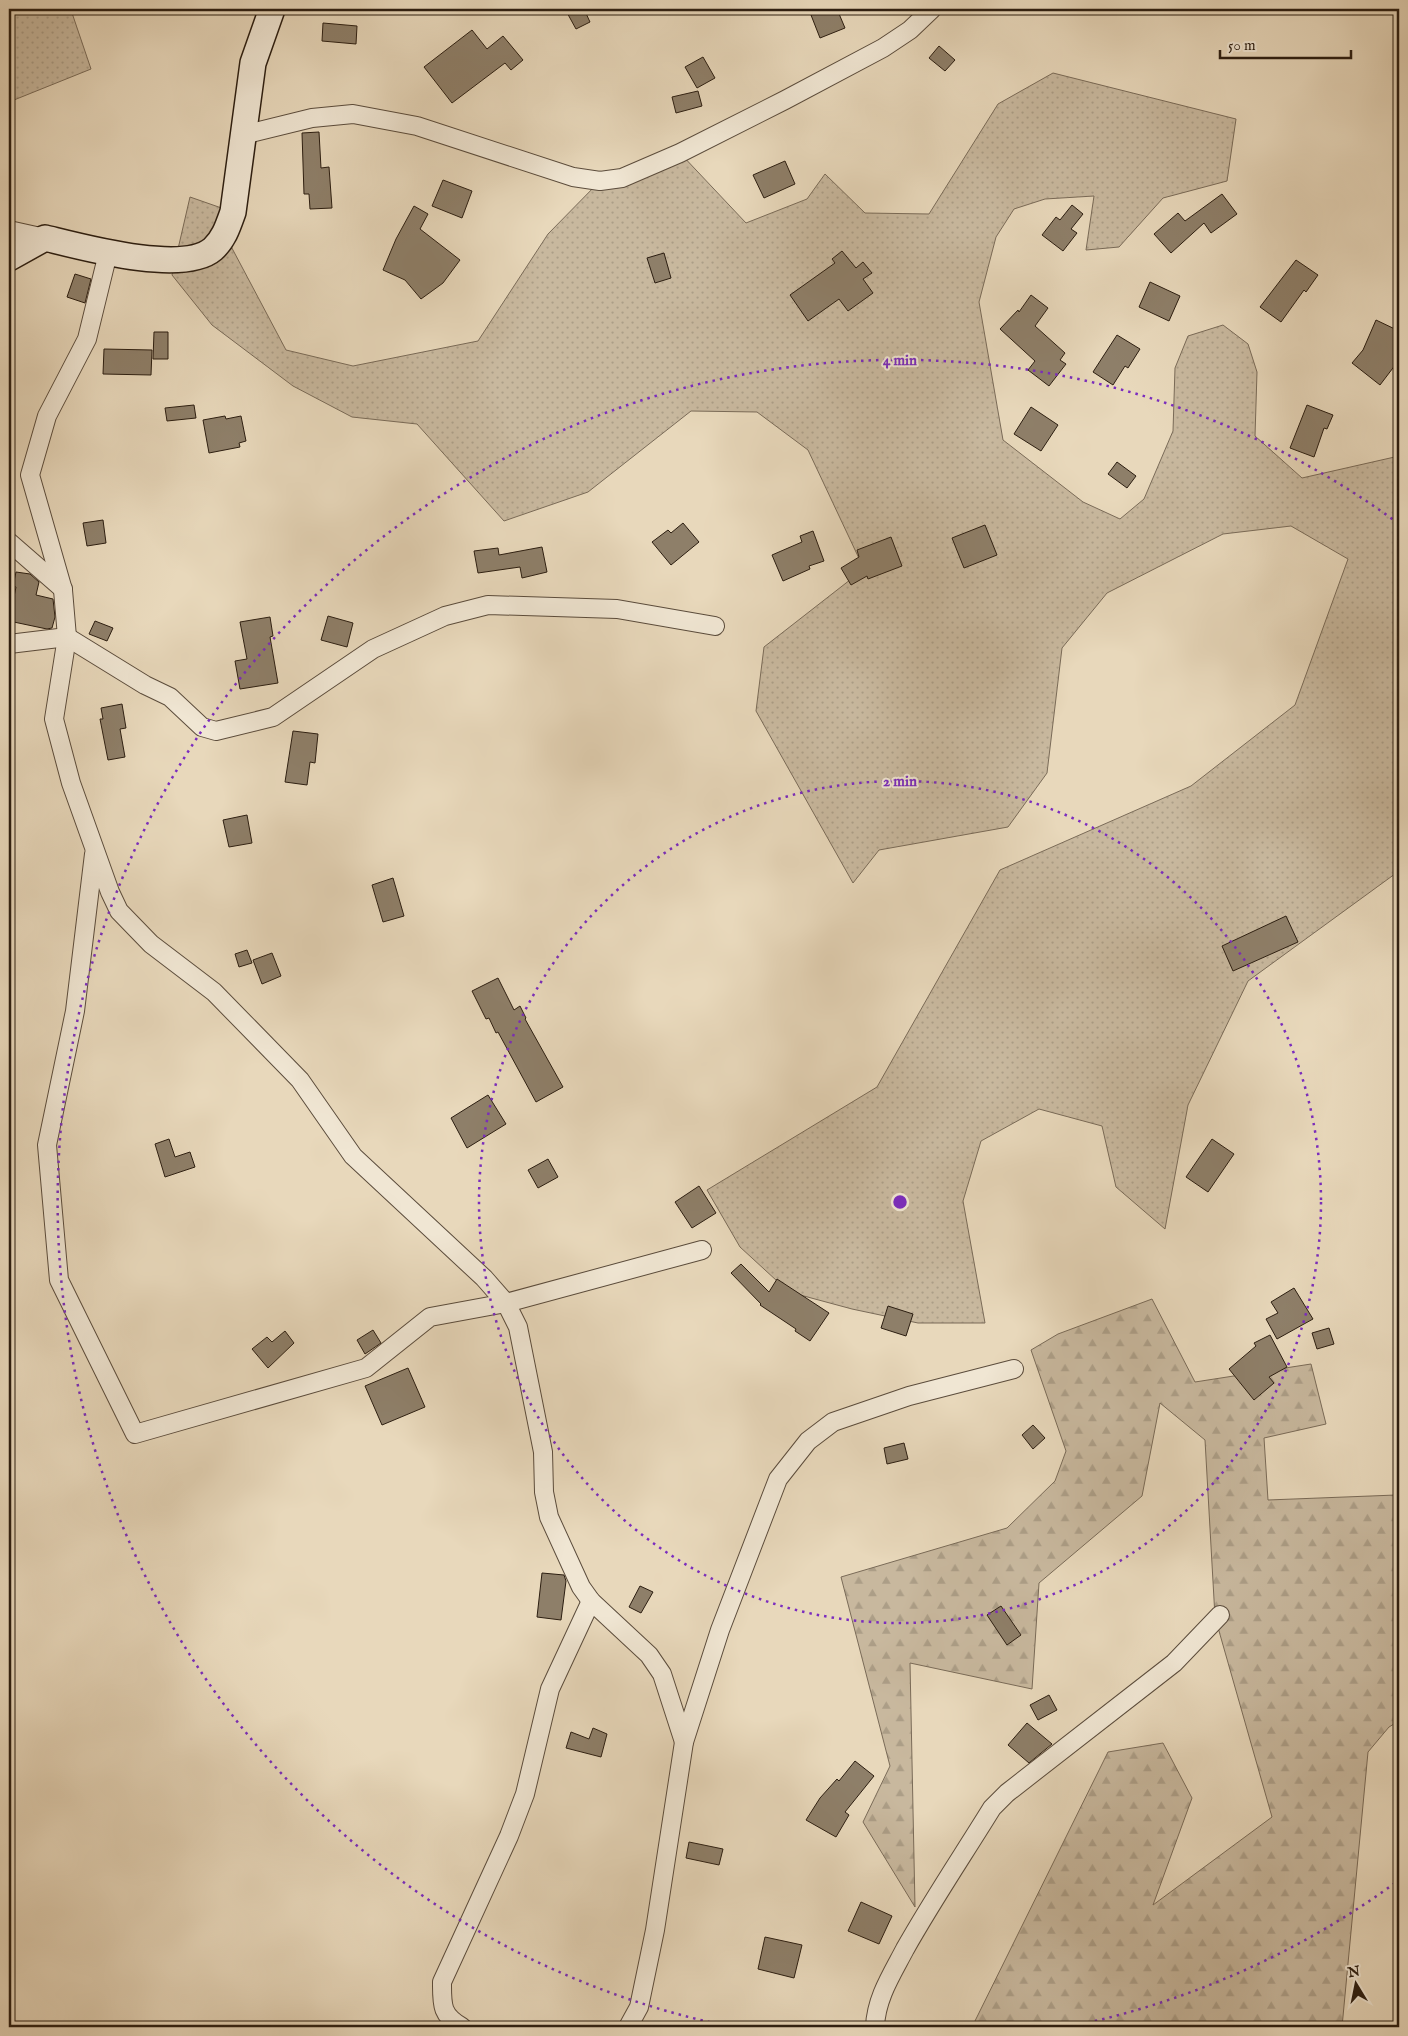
<svg xmlns="http://www.w3.org/2000/svg" width="1408" height="2036" font-family="'IM FELL English',serif">
<defs>
<pattern id="grass-dots" width="8" height="8" patternUnits="userSpaceOnUse" patternTransform="scale(1.25)"><rect width="8" height="8" fill="#c8b89e"/><path d="M2 2h.1M6 6h.1" fill="none" stroke="#ac9e87" stroke-width="1.8" stroke-linecap="round"/></pattern>
<pattern id="forest-firs" width="22" height="20" patternUnits="userSpaceOnUse" patternTransform="scale(1.25)"><rect width="22" height="20" fill="#c8b89e"/><path d="M5 1l3.5 6h-7zM16 11l3.5 6h-7z" fill="#ac9e87"/></pattern>
</defs>
<rect width="100%" height="100%" fill="#e8d8bb"/>
<filter id="stains"><feTurbulence type="fractalNoise" baseFrequency=".004" numOctaves="4"/><feColorMatrix values="0 0 0 0 .2 0 0 0 0 .09 0 0 0 0 .02 0 0 0 .5 -.17"/></filter>
<radialGradient id="worn" r=".72"><stop offset=".6" stop-color="#630" stop-opacity="0"/><stop offset="1" stop-color="#630" stop-opacity=".3"/></radialGradient>
<!-- grass -->
<g fill="url(#grass-dots)" stroke="#7a6b58">
<polygon points="9,9 71,10 91,69 9,102"/>
<polygon points="1053,73 1236,119 1227,181 1163,198 1119,247 1086,250 1094,196 1045,199 1014,209 996,237 979,302 1003,440 1083,502 1120,519 1144,499 1173,431 1175,368 1188,336 1223,325 1248,344 1257,372 1255,436 1302,478 1399,456 1399,871 1248,981 1188,1105 1165,1229 1116,1187 1102,1126 1039,1109 981,1141 963,1201 985,1323 918,1323 852,1309 789,1292 740,1247 707,1190 877,1087 1000,870 1191,786 1295,705 1348,559 1291,526 1223,534 1107,593 1062,648 1047,773 1008,827 879,850 853,883 756,711 764,647 864,569 808,450 757,412 691,411 588,492 504,521 417,424 352,417 293,386 212,325 172,275 190,197 233,212 225,235 286,350 353,366 478,341 548,234 600,181 680,153 746,223 807,199 825,174 865,213 929,214 998,104"/>
</g>
<!-- forest -->
<polygon fill="url(#forest-firs)" stroke="#7a6b58" points="1152,1299 1195,1382 1311,1364 1326,1424 1264,1438 1268,1500 1396,1495 1399,1467 1399,1721 1389,1727 1368,1752 1342,2027 972,2027 1108,1752 1163,1743 1192,1798 1153,1905 1272,1817 1215,1617 1205,1440 1160,1403 1142,1496 1039,1583 1032,1689 910,1663 915,1907 863,1822 890,1766 841,1577 1007,1528 1055,1481 1066,1451 1031,1350 1058,1334"/>
<!-- building -->
<g fill="#8e7f69" stroke="#2c1e11">
<polygon points="565,9 584,9 590,22 576,29"/>
<polygon points="826,9 837,9 845,28 820,38 811,15"/>
<polygon points="323,23 357,26 356,44 322,41"/>
<polygon points="472,30 487,49 503,36 523,60 511,70 505,63 452,103 424,67"/>
<polygon points="939,46 955,60 945,71 929,58"/>
<polygon points="703,57 715,78 697,88 685,67"/>
<polygon points="698,91 702,106 676,113 672,97"/>
<polygon points="319,132 321,168 329,167 332,208 310,209 309,194 304,194 302,133"/>
<polygon points="785,161 795,184 764,198 753,175"/>
<polygon points="443,180 472,191 462,218 432,206"/>
<polygon points="1222,194 1237,214 1211,233 1204,223 1171,253 1154,234 1178,213 1185,221"/>
<polygon points="1072,205 1083,214 1071,229 1077,233 1063,251 1042,235 1056,217 1060,220"/>
<polygon points="414,206 428,214 420,229 460,260 443,283 421,299 405,280 383,270 396,239"/>
<polygon points="842,251 856,268 863,262 872,273 863,279 873,293 848,311 839,299 808,321 790,295 835,263 832,259"/>
<polygon points="664,253 671,278 655,283 647,258"/>
<polygon points="1296,260 1318,275 1306,292 1304,290 1281,322 1260,307"/>
<polygon points="75,274 91,279 85,303 67,297"/>
<polygon points="1150,282 1180,296 1169,321 1139,307"/>
<polygon points="1031,295 1048,308 1035,326 1065,353 1060,360 1066,364 1049,386 1028,370 1035,361 1000,329 1018,310 1019,312"/>
<polygon points="1376,320 1399,331 1399,360 1380,385 1352,363 1363,350"/>
<polygon points="154,332 168,332 168,359 153,359"/>
<polygon points="1117,335 1140,349 1128,368 1125,366 1113,385 1093,372"/>
<polygon points="104,349 152,350 151,375 103,374"/>
<polygon points="194,405 196,418 167,421 165,408"/>
<polygon points="1307,405 1333,415 1327,429 1324,428 1314,457 1290,448"/>
<polygon points="1031,407 1058,425 1041,451 1014,434"/>
<polygon points="225,416 226,419 241,416 246,441 239,443 240,447 209,453 203,420"/>
<polygon points="1117,462 1136,476 1127,488 1108,474"/>
<polygon points="103,520 106,543 87,546 83,523"/>
<polygon points="683,523 699,542 671,565 652,542 668,530 671,533"/>
<polygon points="985,525 997,555 964,568 952,538"/>
<polygon points="813,531 824,561 809,566 810,569 783,581 772,555 802,542 800,536"/>
<polygon points="891,537 902,566 868,579 867,576 851,585 841,568 859,557 857,550"/>
<polygon points="542,547 547,572 522,578 520,567 478,573 474,551 498,548 499,555"/>
<polygon points="16,572 30,574 39,582 36,595 53,599 55,617 52,628 47,629 9,621 16,587 13,586"/>
<polygon points="328,616 353,623 347,647 321,640"/>
<polygon points="270,617 273,636 270,637 278,683 240,689 235,661 247,659 240,622"/>
<polygon points="95,621 113,628 107,641 89,634"/>
<polygon points="122,704 126,728 120,729 125,757 108,760 100,719 103,719 101,708"/>
<polygon points="293,731 318,734 315,763 310,762 307,785 285,782"/>
<polygon points="247,815 252,843 229,847 223,820"/>
<polygon points="393,878 404,916 383,922 372,885"/>
<polygon points="1286,916 1298,942 1233,971 1222,946"/>
<polygon points="247,950 252,963 239,967 235,954"/>
<polygon points="272,953 281,976 262,984 253,960"/>
<polygon points="498,978 514,1010 520,1006 526,1018 525,1019 563,1087 536,1102 498,1032 496,1033 489,1018 486,1019 472,991"/>
<polygon points="488,1095 506,1124 467,1148 451,1118"/>
<polygon points="169,1139 175,1157 190,1152 195,1167 165,1177 155,1144"/>
<polygon points="1212,1139 1234,1154 1208,1192 1186,1177"/>
<polygon points="548,1159 558,1177 538,1188 528,1170"/>
<polygon points="699,1186 716,1213 692,1228 675,1202"/>
<polygon points="741,1264 769,1292 777,1279 829,1313 810,1341 795,1331 796,1329 760,1305 761,1304 731,1273"/>
<polygon points="1294,1288 1313,1319 1277,1339 1266,1319 1278,1313 1271,1302"/>
<polygon points="888,1306 913,1314 906,1336 881,1328"/>
<polygon points="1329,1328 1334,1344 1317,1349 1312,1333"/>
<polygon points="373,1330 381,1343 365,1354 357,1340"/>
<polygon points="285,1331 294,1343 268,1368 252,1349 267,1337 272,1342"/>
<polygon points="1270,1335 1287,1367 1269,1377 1274,1383 1254,1400 1229,1369 1256,1346 1254,1343"/>
<polygon points="408,1368 425,1407 382,1425 365,1386"/>
<polygon points="1033,1425 1045,1438 1033,1449 1022,1435"/>
<polygon points="904,1443 908,1459 887,1464 884,1448"/>
<polygon points="542,1573 564,1575 566,1581 561,1620 537,1617"/>
<polygon points="640,1586 653,1592 641,1613 629,1607"/>
<polygon points="1001,1606 1021,1635 1007,1645 987,1615"/>
<polygon points="1049,1695 1057,1710 1038,1720 1030,1705"/>
<polygon points="1027,1723 1052,1744 1029,1763 1008,1745"/>
<polygon points="593,1728 607,1734 601,1757 566,1748 571,1732 589,1739"/>
<polygon points="855,1761 874,1776 845,1812 849,1815 836,1837 806,1820 820,1798 837,1779 839,1781"/>
<polygon points="689,1842 723,1849 719,1865 686,1858"/>
<polygon points="861,1902 892,1916 879,1944 848,1931"/>
<polygon points="765,1937 802,1945 794,1978 758,1969"/>
</g>
<g fill="none" stroke-linecap="round" stroke-linejoin="round">
<!-- street casing -->
<g stroke="#5b4c3c" stroke-width="20">
<g id="street">
<polyline points="243,135 312,118 353,114 417,126 573,177 600,181 622,178 680,153 785,100 883,48 910,30 932,9"/>
<polyline points="9,230 45,238"/>
<polyline points="108,253 87,339 47,416 30,475 63,590 67,637 54,719 71,783 110,892 119,911 151,944 214,992 300,1080 353,1156 484,1278 506,1303 518,1327 543,1452 544,1492 549,1517 581,1587 591,1601 649,1655 662,1674 684,1742"/>
<polyline points="9,542 63,589"/>
<polyline points="9,644 67,637 145,685 170,697 202,727 216,731 273,717 373,649 445,616 488,605 617,609 715,626"/>
<polyline points="94,854 75,1011 47,1145 59,1280 135,1434 366,1368 430,1317 506,1303 702,1250"/>
<path d="M462 2027C441 2015 442 2005 442 1982L509 1836 525 1794 550 1689 591 1601"/>
<polyline points="628,2027 639,2007 655,1930 684,1742 720,1630 778,1479 808,1441 833,1422 909,1396 1014,1369"/>
<path d="M875 2027C876 1998 892 1974 905 1949 932 1901 963 1855 992 1808L1007 1793 1174 1663 1220 1615"/>
</g>
</g>
<!-- secondary casing -->
<g stroke="#2c1e11" stroke-width="28">
<path id="secondary" d="M9 258 45 238C82 247 183 275 213 249 224 239 228 226 233 212L253 63 272 9"/>
</g>
<!-- street -->
<use href="#street" stroke="#f0e6d3" stroke-width="18"/>
<!-- secondary -->
<use href="#secondary" stroke="#f0e6d3" stroke-width="25"/>
</g>
<!-- distance rings -->
<g fill="none" stroke="#7b2cbf" stroke-width="2.5" stroke-dasharray="2.5 5">
<circle cx="900" cy="1202" r="421"/>
<path d="M1395 1883A842 842 0 0 1 1068 2027M732 2027A842 842 0 1 1 1395 521"/>
</g>
<circle cx="900" cy="1202" r="8" fill="#7b2cbf" stroke="#f0e6d3" stroke-width="2.5"/>
<g font-size="15" text-anchor="middle" font-weight="bold" fill="#7b2cbf" stroke="#f0e6d3" stroke-width="4" stroke-linejoin="round" paint-order="stroke">
<text x="900" y="365">4 min</text>
<text x="900" y="786">2 min</text>
</g>
<!-- margin -->
<rect width="1408" height="2036" fill="none" stroke="#e8d8bb" stroke-width="30"/>
<rect x="10" y="10" width="1388" height="2016" fill="none" stroke="#2c1e11" stroke-width="2.5"/>
<rect x="15" y="15" width="1378" height="2006" fill="none" stroke="#2c1e11"/>
<!-- north arrow -->
<g transform="translate(1356 1984) rotate(350)" stroke="#f0e6d3" stroke-width="4" paint-order="stroke">
<path d="M0-4L9 19L0 12L-9 19Z" fill="#2c1e11"/>
<text y="-8" font-size="14" font-weight="bold" text-anchor="middle" fill="#2c1e11">N</text>
</g>
<!-- scale -->
<path d="M1220 50v8h131v-8" fill="none" stroke="#2c1e11" stroke-width="2.5"/>
<text x="1228" y="50" font-size="15" fill="#2c1e11" stroke="#f0e6d3" stroke-width="4" paint-order="stroke">50 m</text>
<rect width="100%" height="100%" filter="url(#stains)"/>
<rect width="100%" height="100%" fill="url(#worn)"/>
</svg>
